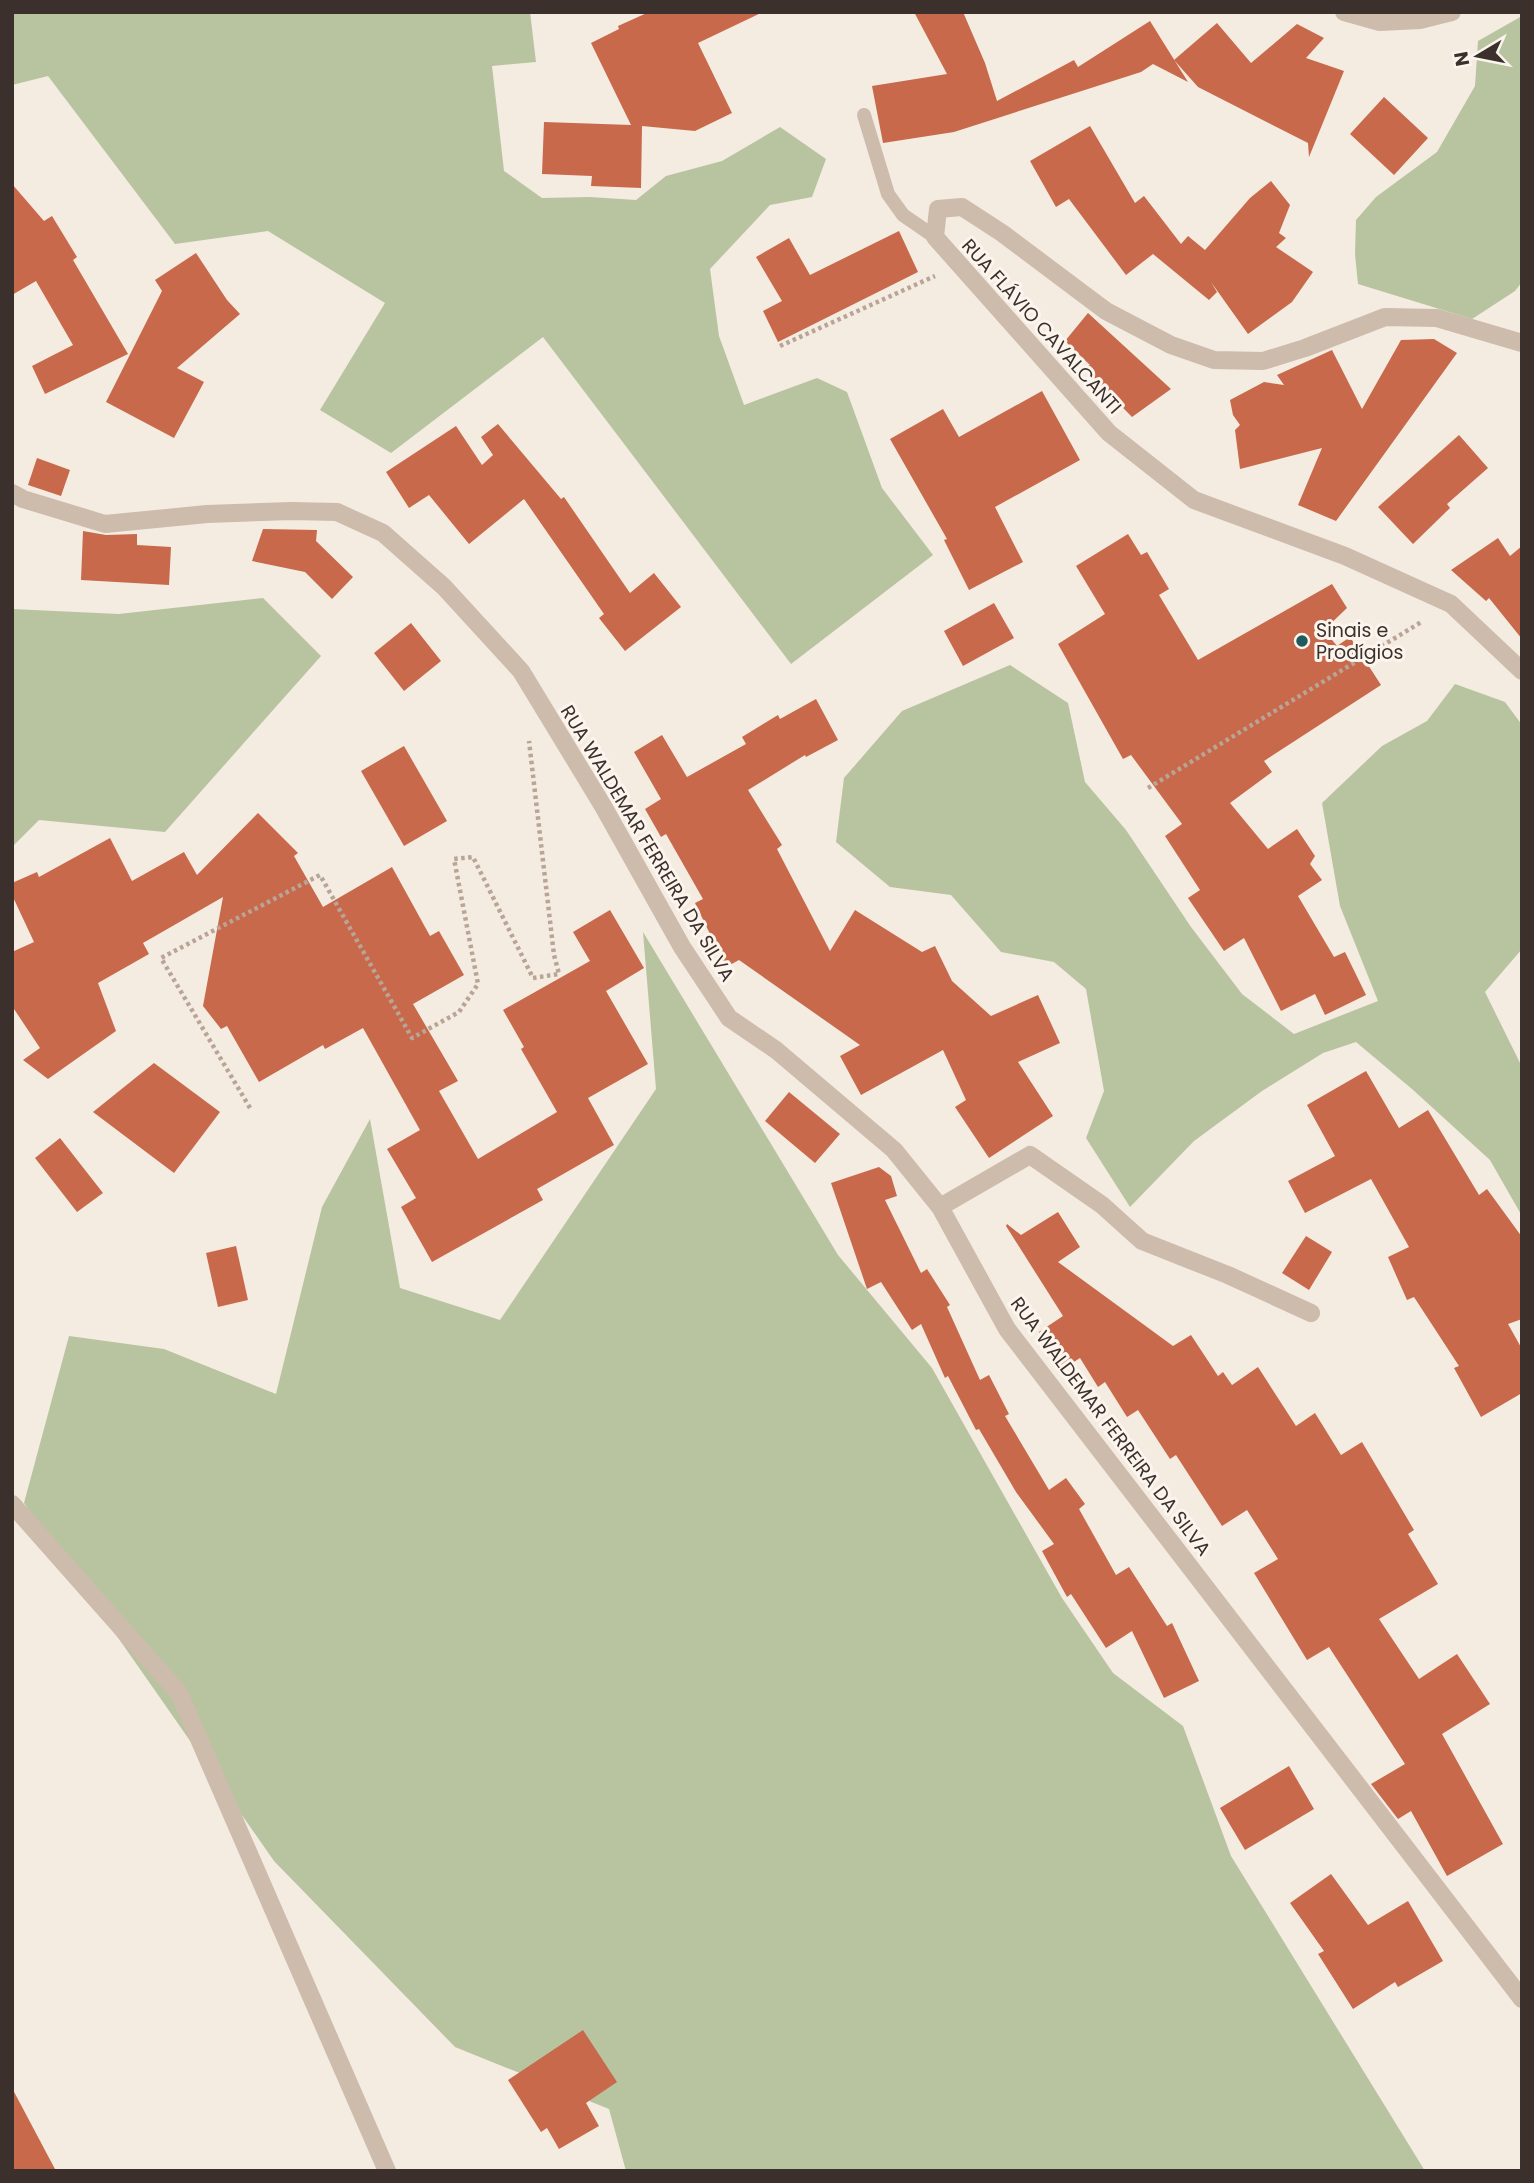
<svg xmlns="http://www.w3.org/2000/svg" width="1534" height="2183" font-family="Poppins,sans-serif">
<rect width="100%" height="100%" fill="#f4ebe1"/>
<!-- green -->
<g fill="#b8c4a0">
<polygon points="12,12 530,12 536,62 492,66 504,171 542,198 590,197 636,200 666,176 722,161 780,127 826,159 812,197 770,205 710,269 719,336 744,405 817,378 847,392 882,488 933,555 791,664 543,337 391,453 320,410 385,303 268,231 175,244 48,76 12,85"/>
<polygon points="1522,16 1522,282 1515,291 1472,319 1358,284 1355,254 1356,220 1376,197 1437,152 1475,86 1478,41"/>
<polygon points="263,598 321,656 165,832 39,820 12,847 12,609 119,614"/>
<polygon points="1010,665 1068,703 1085,782 1126,830 1191,927 1242,994 1294,1034 1378,1001 1340,906 1322,803 1382,746 1427,721 1455,684 1505,702 1522,725 1522,949 1485,992 1522,1067 1522,1216 1490,1160 1412,1089 1356,1042 1323,1053 1262,1091 1194,1141 1130,1207 1086,1138 1104,1091 1086,989 1054,962 1001,952 951,895 890,887 836,842 844,778 902,711"/>
<polygon points="643,932 838,1255 932,1368 1062,1598 1113,1673 1183,1726 1231,1856 1425,2171 626,2171 609,2109 455,2047 274,1861 24,1503 69,1336 164,1349 276,1394 322,1207 370,1119 400,1288 500,1320 656,1089"/>
</g>
<!-- building -->
<g fill="#c8694b">
<polygon points="649,12 763,12 698,43 732,113 695,131 642,126 641,188 591,186 592,176 542,174 544,122 631,125 591,43 619,29 618,26"/>
<polygon points="914,12 963,12 985,63 997,101 1074,60 1078,67 1150,21 1188,82 1153,64 1141,72 954,132 883,143 872,86 947,74"/>
<polygon points="1217,23 1251,63 1297,24 1324,38 1306,58 1344,71 1309,157 1308,143 1198,87 1174,60"/>
<polygon points="1384,97 1428,138 1394,175 1350,134"/>
<polygon points="1090,126 1135,203 1144,196 1181,244 1188,236 1205,250 1250,198 1271,181 1290,205 1279,233 1286,238 1276,247 1313,272 1292,302 1248,334 1211,282 1217,292 1209,300 1153,254 1126,275 1069,199 1056,207 1030,161"/>
<polygon points="12,184 44,221 52,216 77,257 73,260 128,354 45,394 32,366 73,345 36,281 12,295"/>
<polygon points="899,231 918,272 778,342 763,311 782,301 756,257 789,238 810,275"/>
<polygon points="196,253 227,300 240,314 177,368 204,382 174,438 106,402 162,291 155,280"/>
<polygon points="1088,313 1171,389 1132,417 1084,368 1090,365 1065,341"/>
<polygon points="1434,339 1457,353 1336,521 1298,505 1322,448 1240,469 1235,430 1240,425 1233,415 1230,400 1264,382 1284,385 1277,375 1332,350 1362,409 1401,340"/>
<polygon points="1042,391 1080,460 995,507 1023,562 969,590 944,540 947,539 890,439 943,409 959,437"/>
<polygon points="498,424 561,499 564,497 630,593 654,573 681,607 625,651 599,618 604,614 524,499 469,544 429,495 409,508 386,472 456,426 482,465 493,455 481,437"/>
<polygon points="1459,435 1488,468 1447,504 1450,508 1413,544 1378,507"/>
<polygon points="37,458 70,470 61,496 28,485"/>
<polygon points="263,529 317,530 316,541 353,577 332,599 305,572 252,561"/>
<polygon points="83,531 106,535 137,534 137,545 171,547 169,585 81,580"/>
<polygon points="1128,534 1141,555 1147,552 1169,589 1159,595 1198,660 1332,584 1347,608 1324,630 1337,646 1350,637 1381,685 1264,761 1272,772 1230,803 1268,849 1297,829 1315,856 1310,864 1322,880 1298,896 1334,957 1345,952 1366,995 1325,1015 1315,994 1281,1011 1244,938 1224,951 1188,898 1200,890 1165,836 1182,824 1131,755 1123,759 1058,644 1105,614 1076,566"/>
<polygon points="1498,538 1510,556 1522,546 1522,639 1489,598 1486,601 1451,570"/>
<polygon points="994,603 1014,638 963,666 944,631"/>
<polygon points="411,623 441,661 404,691 374,653"/>
<polygon points="816,699 838,740 806,757 805,755 748,790 782,845 777,849 830,951 855,910 922,952 935,946 952,981 991,1016 1038,995 1060,1043 1018,1062 1053,1116 989,1158 955,1107 966,1100 943,1050 861,1095 840,1056 860,1045 739,960 726,967 695,903 703,899 666,834 661,837 645,809 661,799 634,752 662,735 687,777 746,744 742,737 778,715 780,719"/>
<polygon points="404,746 447,821 404,846 361,771"/>
<polygon points="258,813 298,853 294,856 323,907 392,867 430,936 439,931 464,975 413,1004 458,1081 439,1091 478,1159 557,1112 521,1049 524,1047 503,1010 590,961 573,932 610,910 644,968 606,991 648,1064 588,1098 614,1145 537,1189 543,1200 432,1262 401,1207 416,1198 387,1149 420,1130 363,1028 325,1049 323,1045 259,1082 227,1026 221,1029 203,1006 223,897 143,943 149,954 98,983 116,1031 48,1079 23,1060 40,1048 12,1006 12,952 34,942 12,895 12,883 37,872 39,877 110,838 132,881 184,852 197,875"/>
<polygon points="154,1063 220,1112 174,1173 93,1112"/>
<polygon points="1366,1071 1399,1128 1428,1110 1479,1195 1487,1189 1522,1237 1522,1319 1508,1324 1522,1349 1522,1393 1481,1417 1454,1368 1459,1366 1414,1297 1407,1300 1388,1257 1409,1247 1371,1179 1305,1213 1288,1181 1335,1156 1307,1105"/>
<polygon points="789,1092 840,1134 815,1163 765,1121"/>
<polygon points="60,1138 103,1193 77,1212 35,1158"/>
<polygon points="879,1167 891,1176 897,1196 885,1200 921,1273 927,1269 950,1305 947,1307 980,1380 989,1375 1009,1414 1005,1416 1049,1490 1066,1478 1085,1504 1079,1509 1116,1575 1129,1567 1167,1626 1172,1623 1199,1681 1164,1698 1132,1631 1106,1648 1071,1594 1067,1597 1042,1551 1054,1544 1016,1492 979,1429 976,1430 948,1376 945,1378 921,1324 912,1330 881,1282 867,1289 831,1183"/>
<polygon points="1058,1212 1080,1247 1058,1262 1173,1346 1191,1335 1218,1376 1223,1372 1232,1385 1258,1367 1296,1426 1315,1413 1341,1455 1362,1442 1414,1530 1408,1534 1438,1584 1379,1619 1419,1679 1457,1654 1490,1704 1442,1734 1503,1844 1447,1876 1411,1811 1398,1819 1371,1784 1405,1764 1329,1647 1307,1660 1254,1573 1278,1559 1247,1510 1222,1526 1176,1455 1170,1459 1138,1410 1127,1417 1105,1382 1098,1387 1080,1358 1063,1369 1039,1332 1063,1316 1006,1226 1007,1224 1021,1235"/>
<polygon points="1306,1236 1332,1252 1309,1290 1282,1273"/>
<polygon points="236,1246 248,1300 218,1307 206,1253"/>
<polygon points="1289,1766 1314,1809 1245,1850 1220,1808"/>
<polygon points="1331,1874 1368,1925 1408,1901 1443,1961 1398,1987 1395,1982 1353,2009 1318,1954 1324,1951 1290,1903"/>
<polygon points="583,2030 617,2082 586,2103 599,2126 559,2149 547,2128 541,2132 508,2080"/>
<polygon points="12,2088 56,2171 12,2171"/>
</g>
<g fill="none" stroke-linecap="round" stroke-linejoin="round">
<!-- path -->
<g stroke="#b9a596" stroke-width="4.5" stroke-dasharray="3.5 3.5" stroke-linecap="butt">
<polyline points="780,346 935,276"/>
<polyline points="1148,788 1423,621"/>
<polyline points="250,1108 161,958 320,875 412,1038 459,1012 478,984 454,859 473,857 533,978 559,974 554,955 529,741"/>
</g>
<!-- lane -->
<polyline stroke="#cdbbac" stroke-width="14" points="864,115 888,194 903,215 935,237"/>
<!-- street -->
<g stroke="#cdbbac" stroke-width="18">
<polyline points="1344,12 1380,22 1420,20 1452,12"/>
<polyline points="1522,343 1437,318 1385,317 1305,348 1263,361 1214,360 1171,345 1106,311 1002,233 962,207 938,209 935,237 1109,433 1194,500 1345,556 1451,604 1522,671"/>
<polyline points="12,493 23,499 105,524 207,514 291,511 337,512 383,533 444,587 521,671 603,806 682,947 729,1018 776,1050 894,1150 940,1207 1007,1329 1522,1999"/>
<polyline points="940,1207 1030,1155 1102,1205 1142,1241 1228,1275 1311,1313"/>
<polyline points="12,1504 179,1693 387,2171"/>
</g>
</g>
<!-- markers -->
<circle fill="#1f5a5e" stroke="#fbf5ee" stroke-width="2.5" cx="1302" cy="641" r="7"/>
<g text-anchor="middle" stroke-width="6" stroke-linejoin="round" paint-order="stroke">
<!-- street labels -->
<g font-size="19" fill="#3b302b" stroke="#fbf5ee">
<text transform="translate(1042 326) rotate(48)" y="7">RUA FLÁVIO CAVALCANTI</text>
<text transform="translate(648 843) rotate(59)" y="7">RUA WALDEMAR FERREIRA DA SILVA</text>
<text transform="translate(1111 1426) rotate(53)" y="7">RUA WALDEMAR FERREIRA DA SILVA</text>
</g>
<!-- poi labels -->
<g font-size="19" fill="#3b302b" stroke="#fbf5ee" text-anchor="start">
<text x="1316" y="637">Sinais e<tspan x="1316" dy="22">Prodígios</tspan></text>
</g>
</g>
<!-- border -->
<rect width="1534" height="2183" fill="none" stroke="#3b302b" stroke-width="28"/>
<!-- north arrow -->
<g transform="translate(1478 56) rotate(260)" stroke="#fbf5ee" stroke-width="5" paint-order="stroke">
<path d="M0-5L12 26L0 18L-12 26Z" fill="#3b302b"/>
<text y="-10" font-size="19" font-weight="bold" text-anchor="middle" fill="#3b302b">N</text>
</g>
</svg>
